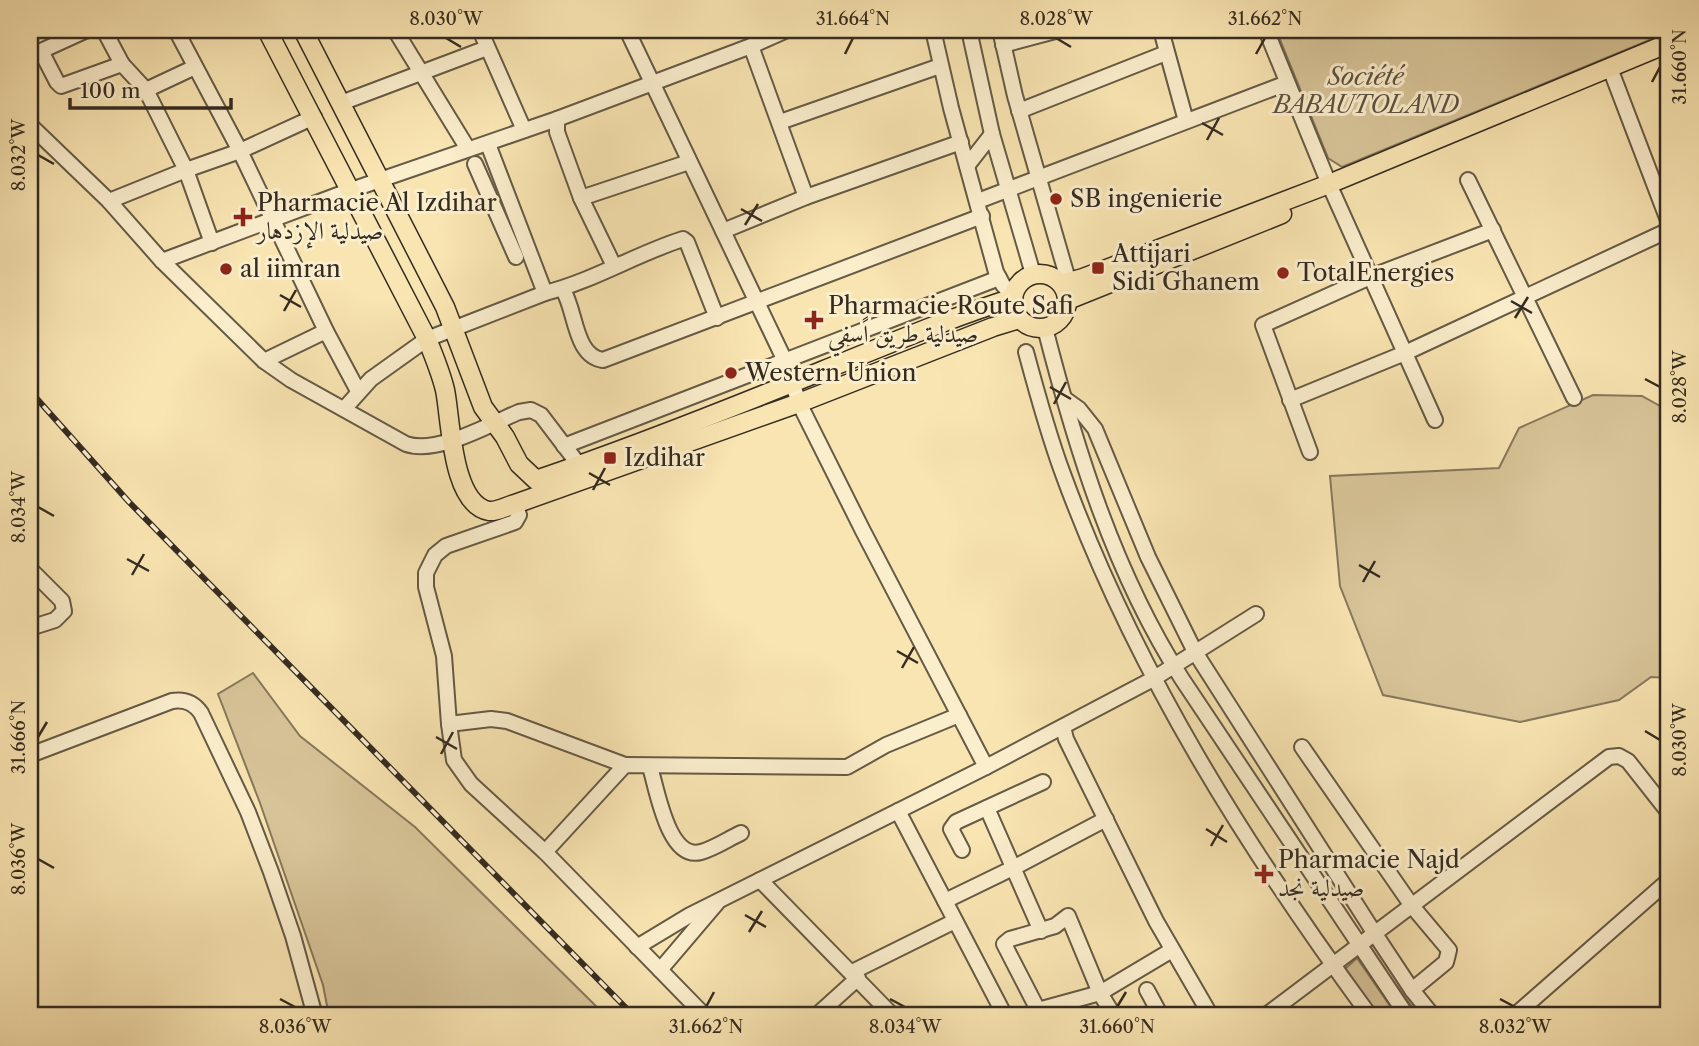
<svg xmlns="http://www.w3.org/2000/svg" width="1699" height="1046" font-family="'Libre Caslon Text',Amiri,serif">
<rect width="100%" height="100%" fill="#f9e5b2"/>
<filter id="stains"><feTurbulence type="fractalNoise" baseFrequency=".00286" numOctaves="4"/><feColorMatrix values="0 0 0 0 .2 0 0 0 0 .09 0 0 0 0 .02 0 0 0 .5 -.17"/></filter>
<radialGradient id="worn" r=".72"><stop offset=".6" stop-color="#630" stop-opacity="0"/><stop offset="1" stop-color="#630" stop-opacity=".3"/></radialGradient>
<!-- green -->
<g fill="#d8c599" stroke="#86785d" stroke-width="2">
<polygon points="1276,30 1669,30 1669,32 1342,167 1328,158"/>
<polygon points="1593,395 1642,396 1669,411 1669,678 1651,677 1619,700 1520,722 1383,695 1340,586 1330,476 1499,468 1519,428"/>
<polygon points="253,673 300,736 415,827 606,1016 329,1016 323,985 260,803 218,694"/>
<polygon points="1376,942 1427,1016 1419,1016 1368,947"/>
<polygon points="1357,958 1397,1016 1379,1016 1345,969"/>
</g>
<g fill="none" stroke-linecap="round" stroke-linejoin="round">
<!-- minor casing -->
<g stroke="#655a45" stroke-width="18">
<g id="minor">
<polyline points="104,30 122,64 146,90 186,170 212,243"/>
<polyline points="176,30 240,151 326,331 358,391"/>
<polyline points="395,30 468,149"/>
<polyline points="480,30 524,130"/>
<polyline points="627,30 785,361 799,403 863,531 986,767"/>
<polyline points="933,30 951,108 996,272 1003,285 1013,296"/>
<polyline points="969,30 992,134 1033,274"/>
<polyline points="1000,30 1015,96 1069,283"/>
<polyline points="1161,30 1186,121"/>
<polyline points="1266,30 1329,184 1435,420"/>
<polyline points="1003,45 1059,30"/>
<polyline points="751,46 806,197"/>
<polyline points="41,51 57,82 61,86 122,64"/>
<polyline points="30,56 87,30"/>
<polyline points="1613,76 1669,223"/>
<polyline points="146,90 195,67"/>
<polyline points="341,103 487,48"/>
<polyline points="1019,111 1166,53"/>
<polyline points="557,119 557,132 581,198 614,266"/>
<polyline points="780,122 940,66"/>
<path d="M30 125 109 201 162 261 264 361 291 380 406 444C437 455 490 424 519 412L531 410 541 415 579 465"/>
<polyline points="488,144 545,293"/>
<polyline points="475,164 516,257"/>
<polyline points="967,166 992,134"/>
<polyline points="1468,180 1574,398"/>
<polyline points="581,198 689,162"/>
<polyline points="109,201 186,170 240,151 314,117"/>
<polyline points="978,201 1287,83"/>
<polyline points="723,231 806,197 961,142"/>
<polyline points="162,261 351,190 557,119 751,46 787,30"/>
<path d="M563 290C576 310 574 356 603 360L982 216"/>
<path d="M1045 328C1076 449 1114 573 1182 679L1407 1016"/>
<path d="M1026 352C1037 393 1048 434 1063 474 1135 671 1246 847 1370 1016"/>
<polyline points="264,361 326,331"/>
<polyline points="1065,399 1079,409 1095,429 1148,557 1195,652 1375,934 1412,990 1433,1016"/>
<polyline points="1290,400 1405,353 1669,230"/>
<path d="M344 409 371 379 427 339 545 293C593 281 636 254 683 239L687 242 717 318"/>
<polyline points="564,446 999,278"/>
<polyline points="1310,452 1263,325 1370,277 1493,230"/>
<polyline points="515,504 519,515 515,522 446,546 435,555 426,573 426,587 444,656 449,724 454,760 471,784 545,852 705,1016"/>
<polyline points="30,569 62,601 64,611 55,620 30,628"/>
<polyline points="449,724 491,719 507,721 625,765"/>
<polyline points="1063,727 1066,739 1156,921 1211,1016"/>
<polyline points="1302,747 1412,906 1449,950 1446,962 1412,990"/>
<path d="M30 755 172 701C185 699 194 703 201 713L248 812 271 872 293 936 315 1016"/>
<path d="M650 767C657 789 668 861 701 852 715 848 728 839 741 833"/>
<polyline points="987,808 1041,931"/>
<polyline points="898,811 1005,1016"/>
<polyline points="962,850 951,829 956,822 1043,782"/>
<polyline points="545,852 625,765 847,767 886,745 959,715"/>
<polyline points="760,880 893,1016"/>
<polyline points="945,901 1015,867 1106,819"/>
<polyline points="637,947 690,915 986,767 1153,679 1256,614"/>
<polyline points="660,970 717,903"/>
<polyline points="852,972 955,921"/>
<polyline points="1147,990 1161,1016"/>
<polyline points="1038,1010 1004,944 1010,939 1055,926 1068,916 1100,993 1114,1016"/>
<polyline points="816,1016 858,978"/>
<polyline points="1027,1016 1038,1010 1100,993 1172,950"/>
<polyline points="1265,1016 1609,757 1619,756 1628,761 1669,813"/>
<polyline points="1514,1016 1669,880"/>
</g>
</g>
<!-- major casing -->
<g stroke="#342b21" stroke-width="21">
<g id="major">
<path d="M267 30 427 339C434 356 441 373 445 390 451 418 451 504 489 511 497 512 507 506 515 504L799 403 993 327 1019 319"/>
<path d="M303 30 445 307 483 407 505 437 519 464 536 480C633 447 729 409 824 370 887 345 949 318 1013 298"/>
<circle cx="1040" cy="301" r="27"/>
<polyline points="1062,284 1083,278 1329,184 1669,43"/>
<polyline points="1068,300 1282,214"/>
</g>
</g>
<!-- minor -->
<use href="#minor" stroke="#fbeecd" stroke-width="14"/>
<!-- major -->
<use href="#major" stroke="#f9e5b2" stroke-width="18"/>
<!-- rail casing -->
<g stroke="#342b21" stroke-width="6">
<polyline id="rail" points="30,391 129,502 634,1016"/>
</g>
<!-- rail -->
<use href="#rail" stroke="#fbeecd" stroke-width="3.5" stroke-dasharray="10" stroke-linecap="butt"/>
</g>
<!-- ticks -->
<path fill="none" stroke="#342b21" stroke-width="2.5" d="M446 38 461 47M1056 38 1071 47M845 54 853 38M1256 54 1265 38M1652 82 1660 67M1202 123 1223 135M1207 140 1219 118M38 155 54 164M741 209 762 221M745 225 758 204M280 295 301 307M1511 301 1532 313M284 311 296 290M1515 318 1528 297M1645 379 1660 387M1050 387 1071 399M1054 404 1066 382M589 473 610 485M593 490 605 468M38 507 54 516M127 559 149 571M1359 565 1380 577M132 575 144 554M1363 582 1375 561M897 651 918 663M902 668 914 647M1645 731 1660 740M38 737 47 722M436 737 457 749M441 754 453 732M1206 829 1227 842M1211 846 1223 825M38 859 54 868M745 915 766 927M749 932 762 911M280 999 295 1007M890 999 905 1007M1500 999 1515 1007M706 1007 714 992M1117 1007 1126 992"/>
<!-- markers -->
<g fill="#8f2418" stroke="#fbeecd" stroke-width="2.5">
<circle cx="1056" cy="199" r="7"/>
<path d="M239.5 206.5h7v7h7v7h-7v7h-7v-7h-7v-7h7z"/>
<rect x="1091" y="261" width="14" height="14" rx="3.5"/>
<circle cx="226" cy="269" r="7"/>
<circle cx="1283" cy="273" r="7"/>
<path d="M810.5 309.5h7v7h7v7h-7v7h-7v-7h-7v-7h7z"/>
<circle cx="731" cy="373" r="7"/>
<rect x="603" y="451" width="14" height="14" rx="3.5"/>
<path d="M1260.5 863.5h7v7h7v7h-7v7h-7v-7h-7v-7h7z"/>
</g>
<g text-anchor="middle" stroke-width="6" stroke-linejoin="round" paint-order="stroke">
<!-- park labels -->
<g font-size="24" font-style="italic" fill="#5d523f" stroke="#fbeecd">
<text x="1366" y="85">Société<tspan x="1366" dy="28">BABAUTOLAND</tspan></text>
</g>
<!-- poi labels -->
<g font-size="24" fill="#342b21" stroke="#fbeecd" text-anchor="start">
<text x="1070" y="207">SB ingenierie</text>
<text x="257" y="211">Pharmacie Al Izdihar<tspan x="257" dy="28">صيدلية الإزدهار</tspan></text>
<text x="1112" y="262">Attijari<tspan x="1112" dy="28">Sidi Ghanem</tspan></text>
<text x="240" y="277">al iimran</text>
<text x="1297" y="281">TotalEnergies</text>
<text x="828" y="314">Pharmacie Route Safi<tspan x="828" dy="28">صيدلية طريق اًسفي</tspan></text>
<text x="745" y="381">Western Union</text>
<text x="624" y="466">Izdihar</text>
<text x="1278" y="868">Pharmacie Najd<tspan x="1278" dy="28">صيدلية نجد</tspan></text>
</g>
</g>
<!-- margin -->
<rect width="1699" height="1046" fill="none" stroke="#f9e5b2" stroke-width="77"/>
<!-- scale -->
<path d="M70 98v10h161v-10" fill="none" stroke="#342b21" stroke-width="3.5"/>
<text x="80" y="98" font-size="21" fill="#342b21" stroke="#fbeecd" stroke-width="5" paint-order="stroke">100 m</text>
<rect x="38" y="38" width="1622" height="969" fill="none" stroke="#342b21" stroke-width="2.5"/>
<g font-size="18" text-anchor="middle" fill="#342b21">
<text x="446" y="25">8.030°W</text>
<text x="853" y="25">31.664°N</text>
<text x="1056" y="25">8.028°W</text>
<text x="1265" y="25">31.662°N</text>
<text transform="translate(1680 67) rotate(-90)" y="6">31.660°N</text>
<text transform="translate(19 155) rotate(-90)" y="6">8.032°W</text>
<text transform="translate(1680 387) rotate(-90)" y="6">8.028°W</text>
<text transform="translate(19 507) rotate(-90)" y="6">8.034°W</text>
<text transform="translate(19 737) rotate(-90)" y="6">31.666°N</text>
<text transform="translate(1680 740) rotate(-90)" y="6">8.030°W</text>
<text transform="translate(19 859) rotate(-90)" y="6">8.036°W</text>
<text x="295" y="1033">8.036°W</text>
<text x="706" y="1033">31.662°N</text>
<text x="905" y="1033">8.034°W</text>
<text x="1117" y="1033">31.660°N</text>
<text x="1515" y="1033">8.032°W</text>
</g>
<rect width="100%" height="100%" filter="url(#stains)"/>
<rect width="100%" height="100%" fill="url(#worn)"/>
</svg>
